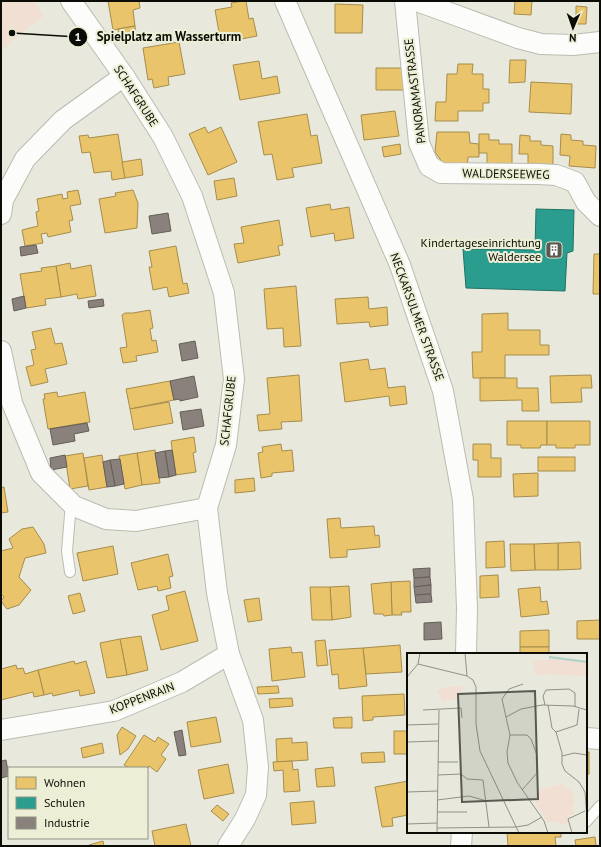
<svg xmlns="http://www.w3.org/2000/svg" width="601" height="847" font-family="'PT Sans',sans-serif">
<rect width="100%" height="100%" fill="#e8e9dc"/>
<!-- green -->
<polygon fill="#f0dfd2" points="1,1 34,1 43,16 1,51"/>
<!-- homes -->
<g fill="#e9c46a" stroke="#a68d4c">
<polygon points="108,1 139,1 140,8 133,10 135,26 113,30"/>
<polygon points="242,1 246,1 249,19 253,18 257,36 221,43 215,10 232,7 231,3"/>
<polygon points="515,1 532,1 531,15 514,14"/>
<polygon points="335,4 363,5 362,33 335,33"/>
<polygon points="576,6 587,7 586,24 576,24"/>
<polygon points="135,26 136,34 119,37 118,29"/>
<polygon points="179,42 185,74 168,77 169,85 154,88 152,79 148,80 143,48"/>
<polygon points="510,60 526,60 525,82 509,83"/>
<polygon points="259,61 262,79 277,76 280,93 240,100 233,65"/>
<polygon points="458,64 473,64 472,74 483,74 483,89 489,89 489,103 483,103 483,111 458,111 458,121 435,121 436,102 446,102 447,74 457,74"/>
<polygon points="376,68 406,68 407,90 376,90"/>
<polygon points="531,82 572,84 571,114 529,112"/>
<polygon points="395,111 399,136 364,140 361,115"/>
<polygon points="307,114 311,136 317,135 322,163 292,168 294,177 277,180 272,154 264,155 258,122"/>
<polygon points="205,127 208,133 221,127 237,162 208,175 189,134"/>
<polygon points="437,132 469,132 470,143 479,144 479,157 468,157 467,170 448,170 435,152"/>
<polygon points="118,134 125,178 112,180 111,171 94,173 90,152 82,153 79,136 88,135 89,138"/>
<polygon points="479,134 489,134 489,140 499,140 499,144 512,144 512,166 487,166 487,153 479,153"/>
<polygon points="561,134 571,135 571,140 583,141 583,145 596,146 595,168 569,166 570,156 560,155"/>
<polygon points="520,135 530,136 530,141 541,141 541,145 553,146 553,166 528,165 528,154 519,154"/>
<polygon points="400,144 401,154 384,157 382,147"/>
<polygon points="141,159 143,175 125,178 122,162"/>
<polygon points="234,178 237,196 217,200 214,181"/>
<polygon points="78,190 81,204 70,206 73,220 69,221 71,232 48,237 47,233 41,234 43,243 25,246 22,230 38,226 36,212 39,211 37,199 62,194 63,199 68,198 67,192"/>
<polygon points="133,190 138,203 137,228 105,233 99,199 116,196 115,193"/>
<polygon points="330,204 331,210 349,207 354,238 335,241 334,233 311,237 306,208"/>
<polygon points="279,220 283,245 278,246 280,255 238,263 234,244 244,243 241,227"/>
<polygon points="176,246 183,284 187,283 189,293 169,297 167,287 153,290 149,267 152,267 149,251"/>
<polygon points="594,254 600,254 600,294 593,294"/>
<polygon points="70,263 71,269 91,265 96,296 78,299 77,294 61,297 56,266"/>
<polygon points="56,266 61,297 45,299 46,305 26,308 20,274 42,271 41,268"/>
<polygon points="296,286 301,346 284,347 283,328 267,329 264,289"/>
<polygon points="368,297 369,309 387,307 388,325 370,327 369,322 337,324 335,299"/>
<polygon points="150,310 153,328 150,329 152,341 156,340 158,352 136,356 137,361 123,363 120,348 127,347 122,315 125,313 133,313"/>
<polygon points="508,313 508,330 540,330 540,345 549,345 549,355 505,355 505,378 473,378 472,352 482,352 482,314"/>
<polygon points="51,328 55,344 62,343 67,364 45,369 48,382 31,386 26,367 34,365 31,350 36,349 32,332"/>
<polygon points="368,359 370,370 385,368 388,388 405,386 407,404 390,406 389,396 345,402 340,363"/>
<polygon points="299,375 302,421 281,422 282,429 259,431 257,415 270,414 267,378"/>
<polygon points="591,375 592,388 581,388 582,402 551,403 550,376"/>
<polygon points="480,378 517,378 517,388 538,388 539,411 522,411 522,400 480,401"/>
<polygon points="170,381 174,400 130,409 126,389"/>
<polygon points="57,392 58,397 85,392 90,422 48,429 43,399 45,399 44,394"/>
<polygon points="169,402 173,423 134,430 130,409"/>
<polygon points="507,421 547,421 547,445 541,445 540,448 521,448 521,445 507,445"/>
<polygon points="547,421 590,421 590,445 575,445 575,448 556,448 556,445 547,445"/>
<polygon points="194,437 196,452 193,453 196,472 176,475 171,441"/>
<polygon points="281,444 282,451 292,450 294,471 272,473 272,476 261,478 258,453 263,452 262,447"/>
<polygon points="473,444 491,444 491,458 501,458 501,477 478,477 478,460 473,460"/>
<polygon points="155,450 160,483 142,485 137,453"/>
<polygon points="83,453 88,486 70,489 65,456"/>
<polygon points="137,453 142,485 125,489 119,456"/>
<polygon points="102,455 107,487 89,490 84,458"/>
<rect x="538" y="457" width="37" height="14"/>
<polygon points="538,473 538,496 514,497 513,474"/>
<polygon points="254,478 255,491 235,493 235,480"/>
<polygon points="4,487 8,512 1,513 1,488"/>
<polygon points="340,518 341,528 374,526 375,536 379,535 380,547 347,550 347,557 330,558 327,519"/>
<polygon points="33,527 44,544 46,553 25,558 19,577 31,590 19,605 7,609 1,601 4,597 1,594 1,551 13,548 9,539 22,529"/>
<polygon points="504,541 505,567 486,568 486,542"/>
<polygon points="580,542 581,569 558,570 558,543"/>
<polygon points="558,543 558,570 535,570 534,544"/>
<polygon points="510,544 534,544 535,570 511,571"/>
<polygon points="113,546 118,574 83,581 77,553"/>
<polygon points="168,554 173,576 169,577 171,588 158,591 157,586 138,590 131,563"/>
<polygon points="498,575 499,597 480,598 480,576"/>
<polygon points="410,581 411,612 401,612 402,615 392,615 391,582"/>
<polygon points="391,582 392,615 384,616 383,614 374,614 371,584"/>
<polygon points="349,586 351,617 332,620 330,587"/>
<polygon points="310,587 330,587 332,620 312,620"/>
<polygon points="540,587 541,602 547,601 549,614 521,617 518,589"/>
<polygon points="185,591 198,641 161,650 152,615 169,610 166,596"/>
<polygon points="80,593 85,611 73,614 68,596"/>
<polygon points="259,598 262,620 248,622 244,600"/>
<polygon points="600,620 600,639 577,639 577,621"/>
<polygon points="549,630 549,647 520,647 520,631"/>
<polygon points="141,636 148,670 127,675 120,639"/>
<polygon points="120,639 127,675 107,678 100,643"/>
<polygon points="325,640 328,665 317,666 315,641"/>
<polygon points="400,645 402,672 366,674 363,648"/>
<polygon points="291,647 292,653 302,652 305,677 272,681 269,649"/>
<rect x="520" y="647" width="29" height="7"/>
<polygon points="363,648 367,686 339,689 338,674 332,675 329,650"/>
<polygon points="74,661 75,664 86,661 95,693 80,696 79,690 53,696 52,693 44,695 38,670"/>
<polygon points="16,665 17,669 23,668 25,674 38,670 44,695 34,697 33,692 1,700 1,669"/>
<polygon points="278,686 279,693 258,694 257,687"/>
<polygon points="404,694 405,715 373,717 373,720 363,721 362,696"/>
<polygon points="292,698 293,706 270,708 269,699"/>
<polygon points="216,717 221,742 191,747 187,722"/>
<polygon points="352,717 352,728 334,728 333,718"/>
<polygon points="122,727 136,736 128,749 120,755 117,735"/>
<rect x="394" y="731" width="14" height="23"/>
<polygon points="144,735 155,742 158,737 169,744 161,755 166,759 157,772 149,766 147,770 147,768 129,768 124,765"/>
<polygon points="292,738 292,743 307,742 308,760 277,762 276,739"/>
<polygon points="102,743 104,753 83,758 81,748"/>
<polygon points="384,752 385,762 362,763 361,753"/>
<rect x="586" y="752" width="3" height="22"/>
<polygon points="292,761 293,770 298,769 300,791 284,792 283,770 274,771 273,762"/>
<polygon points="228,764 234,793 204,799 198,770"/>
<polygon points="333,767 335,786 317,787 315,769"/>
<polygon points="408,781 408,815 392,818 393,826 382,827 375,787"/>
<polygon points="314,801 316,823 292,825 290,803"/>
<polygon points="217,805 229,814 223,821 211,811"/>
<polygon points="186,824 191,846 155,846 152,831"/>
<polygon points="507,832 561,832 561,837 555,837 556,846 508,846"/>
<polygon points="595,837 596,846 576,846 575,840"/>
<polygon points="103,841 104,846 89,846 89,845"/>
</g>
<!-- schools -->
<polygon fill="#2a9d8f" stroke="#217266" points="536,209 574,210 573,251 567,253 565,291 466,288 463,249 535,250"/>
<!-- industry -->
<g fill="#8a817c" stroke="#645e58">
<polygon points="168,213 171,231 152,234 149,216"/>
<polygon points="36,245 38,253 21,256 20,247"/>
<polygon points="24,296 26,308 14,311 12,299"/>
<polygon points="103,299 104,306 89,308 88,301"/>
<polygon points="195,341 198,358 182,361 179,344"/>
<polygon points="194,376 198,397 180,401 180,399 174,400 170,381"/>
<polygon points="201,409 204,426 183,430 180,412"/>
<polygon points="87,423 89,431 74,434 75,441 53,445 50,429"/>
<polygon points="172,450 176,475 169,477 165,451"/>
<polygon points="165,451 169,477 159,478 155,453"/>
<polygon points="65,455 67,467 51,470 50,458"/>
<polygon points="120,459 124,484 115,486 110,460"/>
<polygon points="110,460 115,486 107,487 103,462"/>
<polygon points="430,568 430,577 414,578 413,569"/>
<polygon points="430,577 431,585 414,587 414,578"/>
<polygon points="431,585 431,594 415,595 414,587"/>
<polygon points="431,594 432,602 416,603 415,595"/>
<polygon points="441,622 442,639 424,640 424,623"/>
<polygon points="182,730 186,755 179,756 174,732"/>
<polygon points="6,760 9,776 1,778 1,761"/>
</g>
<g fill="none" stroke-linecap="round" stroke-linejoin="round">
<!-- service casing -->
<g stroke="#babcb1" stroke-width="12">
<g id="service">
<polyline points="70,572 67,551 71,503"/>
<polyline points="586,822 600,806"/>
</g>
</g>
<!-- minor casing -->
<g stroke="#babcb1" stroke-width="22">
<g id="minor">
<polyline points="71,1 124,76 163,137 192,196 224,293 234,379 226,445 207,508 217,593 229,654 253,720 258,767 256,795 245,819 228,846"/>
<polyline points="285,1 400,265 443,391 463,500 467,608 466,654"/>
<polyline points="405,1 419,143 429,166 441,173 538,174 556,175 575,182 586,202 600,216"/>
<polyline points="417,1 518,38 541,44 573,45 600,42"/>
<polyline points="1,214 3,200 25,159 63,120 124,76"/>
<polyline points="1,351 12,403 41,473 74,506 106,519 136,521 207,508"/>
<polyline points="1,730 114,711 182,682 229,654"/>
<polyline points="586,738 600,739"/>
<polyline points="461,846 462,832"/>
</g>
</g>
<!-- service -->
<use href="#service" stroke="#fcfcfa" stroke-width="10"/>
<!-- minor -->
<use href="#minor" stroke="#fcfcfa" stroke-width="20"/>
</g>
<!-- icons -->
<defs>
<g id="building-square" transform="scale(0.9)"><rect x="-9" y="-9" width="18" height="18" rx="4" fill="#585950" stroke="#ecefd6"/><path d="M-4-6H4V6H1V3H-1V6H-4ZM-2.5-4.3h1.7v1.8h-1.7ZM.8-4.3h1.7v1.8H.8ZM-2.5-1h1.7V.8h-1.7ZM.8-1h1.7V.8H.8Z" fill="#fff"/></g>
</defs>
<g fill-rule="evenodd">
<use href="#building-square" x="554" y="250"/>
</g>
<g text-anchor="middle" stroke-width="4" stroke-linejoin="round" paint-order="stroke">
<!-- street labels -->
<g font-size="12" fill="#0b0c05" stroke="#ecefd6">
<text transform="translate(415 91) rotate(-97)" y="4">PANORAMASTRASSE</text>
<text transform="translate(136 96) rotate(57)" y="4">SCHAFGRUBE</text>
<text transform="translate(506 174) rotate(1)" y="4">WALDERSEEWEG</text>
<text transform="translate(417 317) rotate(70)" y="4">NECKARSULMER STRASSE</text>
<text transform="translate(228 411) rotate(-84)" y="4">SCHAFGRUBE</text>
<text transform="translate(142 698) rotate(-21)" y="4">KOPPENRAIN</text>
</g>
<!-- poi labels -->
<g font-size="12" fill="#0b0c05" stroke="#ecefd6" text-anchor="end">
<text x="541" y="247">Kindertageseinrichtung<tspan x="541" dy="14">Waldersee</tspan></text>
</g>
</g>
<!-- overview -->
<g transform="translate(407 653)">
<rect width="180" height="180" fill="#e8e9dc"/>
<path d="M142 3 180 8V23L136 21 128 23 126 7H141ZM56 32V38L51 39 49 47 34 48V41H30V36ZM154 131 164 137 168 148 165 154 168 161 162 162 160 170 153 173 152 170 140 169 126 144 135 136Z" fill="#f0dfd2"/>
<path fill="none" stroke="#aad3c8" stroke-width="2" d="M142 4 180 9"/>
<path fill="none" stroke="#909186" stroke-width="1" d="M58 0 60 23M11 11 60 23 66 27 69 34V71L73 98 112 180M0 24 11 11 13 0M116 31 102 36 95 46 103 82 100 99 101 110 110 129 137 168 141 180M138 52 136 43 139 37 162 36 168 40V54M141 52 145 75 149 79 155 100V111L158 118 172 129 178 139 180 166M16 57 54 55 55 65M99 64 114 56 135 52 166 53 180 57M0 72 31 71M149 79 170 72 172 56M103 82H120L124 86 130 102V120L115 137M0 89 31 88M155 103 167 100 180 102M31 109H51M31 122 54 121 60 126 76 127 82 174M0 139 31 138M30 147 62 143 80 148M30 159H60M0 171 30 170M30 175 109 174 121 172 135 164M30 180 32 57M165 180 161 166 178 158"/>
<path fill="#585950" fill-opacity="0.15" stroke="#585950" stroke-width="2" d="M128 38 131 146 55 149 51 41Z"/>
<rect width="180" height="180" fill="none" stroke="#0b0c05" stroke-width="2"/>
</g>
<!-- callouts -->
<path fill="none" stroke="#0b0c05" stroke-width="1.5" d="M12 33L78 37"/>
<g fill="#0b0c05" stroke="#ecefd6" stroke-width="1.5">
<circle cx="12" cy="33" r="4"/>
<circle cx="78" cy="37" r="10"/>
</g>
<g font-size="12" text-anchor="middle" font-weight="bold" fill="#fff">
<text x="78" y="41">1</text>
</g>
<g font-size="13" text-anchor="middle" font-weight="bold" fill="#0b0c05" stroke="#ecefd6" stroke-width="4" stroke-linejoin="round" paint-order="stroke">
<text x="169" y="41">Spielplatz am Wasserturm</text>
</g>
<!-- border -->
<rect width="601" height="847" fill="none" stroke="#0b0c05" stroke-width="4"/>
<!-- legend -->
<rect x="8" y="767" width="140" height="72" fill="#ecefd6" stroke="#929482"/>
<rect x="16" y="777" width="20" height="12" fill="#e9c46a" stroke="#929482"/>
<text x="44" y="787" font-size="12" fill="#0b0c05">Wohnen</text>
<rect x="16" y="797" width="20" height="12" fill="#2a9d8f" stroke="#929482"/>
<text x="44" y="807" font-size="12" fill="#0b0c05">Schulen</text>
<rect x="16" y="817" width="20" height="12" fill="#8a817c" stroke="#929482"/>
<text x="44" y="827" font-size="12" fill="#0b0c05">Industrie</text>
<!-- north arrow -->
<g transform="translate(573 28) rotate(182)" stroke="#ecefd6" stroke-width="3" paint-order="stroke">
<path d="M0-3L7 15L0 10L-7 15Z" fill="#0b0c05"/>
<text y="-6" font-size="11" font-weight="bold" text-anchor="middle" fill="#0b0c05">N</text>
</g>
</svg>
